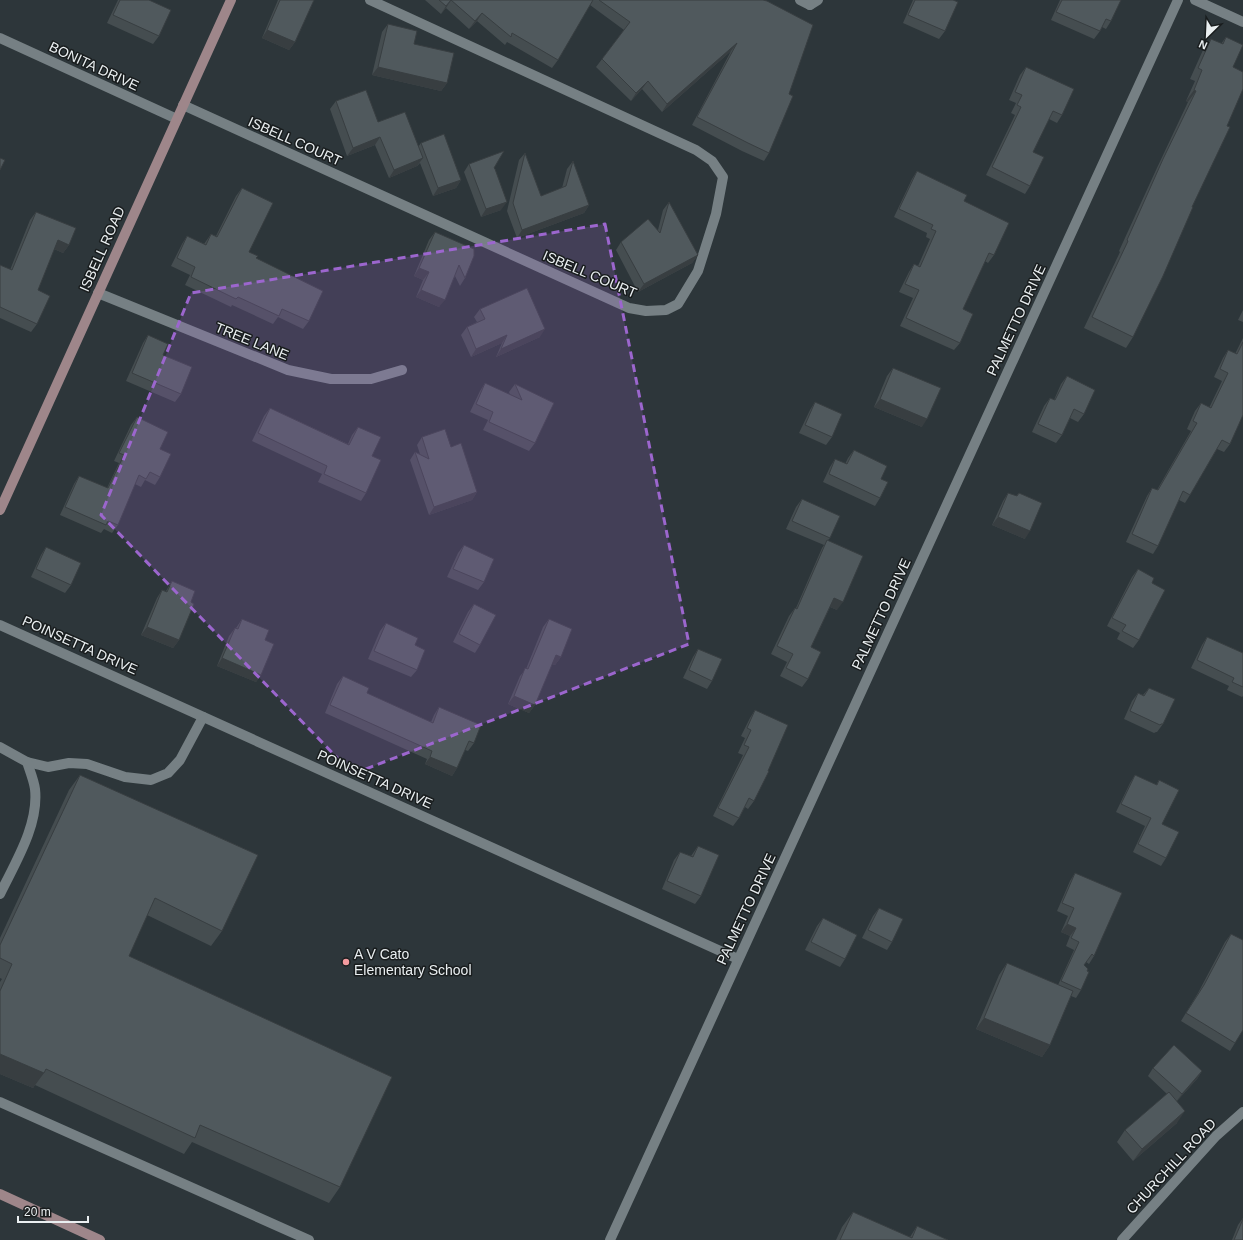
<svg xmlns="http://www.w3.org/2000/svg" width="1243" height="1240" font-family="Helvetica,sans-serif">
<rect width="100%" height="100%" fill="#2d363a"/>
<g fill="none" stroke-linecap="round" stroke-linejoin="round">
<!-- lane -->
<g stroke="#768084" stroke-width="10">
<polyline points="810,5 818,0"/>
<polyline points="0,747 27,762 48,767 69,763 87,764 125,777 151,780 168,773 180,760 203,717"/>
<path d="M0 894C15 863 39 825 35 789 34 781 30 771 27 762"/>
<polyline points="0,1102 309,1240"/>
</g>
<!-- street -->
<g stroke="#768084" stroke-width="10">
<polyline points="800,0 810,5"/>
<polyline points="1195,0 1243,22"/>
<polyline points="0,38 177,119"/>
<polyline points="183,105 629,308 646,311 666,310 678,304 698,271 716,214 723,177 712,161 696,150 370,0"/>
<polyline points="98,293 288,370 331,379 371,379 402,370"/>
<polyline points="0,625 738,959"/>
<polyline points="610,1240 1178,0"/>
<polyline points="1122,1240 1216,1136 1243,1112"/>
</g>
<!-- secondary -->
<g stroke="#9e868a" stroke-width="10">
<polyline points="0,510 231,0"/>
<polyline points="0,1194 100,1240"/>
</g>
</g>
<!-- wall -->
<g fill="#454d50">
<polygon points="118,0 149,0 159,36 153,44 107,23"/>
<polygon points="278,0 314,0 295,42 289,50 262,38"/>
<polygon points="425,0 763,0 789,94 769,153 764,161 742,151 692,125 731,51 662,112 642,89 631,101 596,67 624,30 590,5 558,60 552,68 507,42 505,45 477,21 469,29 446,8 441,14"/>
<polygon points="913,0 953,0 945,31 939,39 903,23"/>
<polygon points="1060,0 1120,0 1111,21 1106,29 1102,27 1100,31 1094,39 1051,20"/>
<polygon points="388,24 414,44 447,83 441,91 372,75 382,32"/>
<polygon points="1226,37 1233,67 1133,337 1126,348 1084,328 1120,252 1119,251 1156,170 1188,102 1186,101 1195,81 1190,79 1203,50 1211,39 1221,44"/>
<polygon points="1026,67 1062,115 1057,123 1049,119 1033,152 1030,186 1025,194 986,175 1015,115 1011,113 1016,103 1009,100 1020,75"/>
<polygon points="336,101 378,122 418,147 421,143 461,180 456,188 433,196 420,163 417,166 389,178 375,145 347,156 330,109"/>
<polygon points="525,153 541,196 562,188 567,169 573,161 589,205 584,213 517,238 507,211 519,160"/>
<polygon points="469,164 494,168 501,210 481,217 464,172"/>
<polygon points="917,171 964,201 994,255 988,263 985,261 963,309 960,343 954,350 900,326 913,298 899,292 909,272 914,264 918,266 930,239 926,237 927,233 894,217 912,179"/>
<polygon points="242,188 249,252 256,258 309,321 303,329 278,317 273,324 232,305 231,307 185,285 190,275 171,266 182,244 187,236 204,244 211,234 216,236 236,196"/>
<polygon points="669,202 698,255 692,263 638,292 616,250 621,242 658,230 663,210"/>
<polygon points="36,212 69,245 63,253 54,249 38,290 37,324 31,332 0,318 0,265 10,270 30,220"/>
<polygon points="435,232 474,249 465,278 460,286 455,276 439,307 416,297 423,280 414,276 429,240"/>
<polygon points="480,309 540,337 496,357 502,343 471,357 461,335 467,327 477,322 474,317"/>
<polygon points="1243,310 1243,322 1238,320"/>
<polygon points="148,335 163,355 181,394 175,402 126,381 143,343"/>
<polygon points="1243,338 1243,415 1230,444 1224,452 1217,449 1190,495 1185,503 1179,500 1158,546 1153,554 1126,542 1147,496 1152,488 1157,490 1191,431 1187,429 1195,411 1201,403 1209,408 1222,381 1214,377 1223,358 1228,350 1235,354"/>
<polygon points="893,368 922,427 874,407 887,376"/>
<polygon points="1067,376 1084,414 1078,422 1070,418 1062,435 1056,443 1032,432 1044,406 1050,398 1054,400 1061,384"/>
<polygon points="485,383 510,395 509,392 515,384 554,403 535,443 529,451 483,430 488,420 470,412 480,391"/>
<polygon points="815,402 832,437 826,445 799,433 810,410"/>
<polygon points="270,408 348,444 352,435 358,427 372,456 366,493 361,501 318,482 322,474 252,441 264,416"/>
<polygon points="137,417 160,449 160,477 155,485 145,480 141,487 135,484 118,525 112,533 104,529 101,533 60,515 74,484 79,476 107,488 119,463 114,461 131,425"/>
<polygon points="422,437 451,447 477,492 472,500 429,515 410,460 415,452 420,454 417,445"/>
<polygon points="854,450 881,479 880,498 875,506 823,482 830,467 835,459 845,464 848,458"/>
<polygon points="1008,493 1016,496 1019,493 1025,539 992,525 1003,501"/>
<polygon points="802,499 830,538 828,540 837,610 830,607 811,647 808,679 802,687 780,676 787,662 771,654 789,616 795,608 796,608 822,548 824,545 786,529 796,507"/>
<polygon points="464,545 484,582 478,590 447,577 458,553"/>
<polygon points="46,547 71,585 65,593 31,577 41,555"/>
<polygon points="1138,569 1152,583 1139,640 1133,648 1117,639 1120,633 1107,626 1132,577"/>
<polygon points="172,581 191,602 179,640 173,648 141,635 157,598 162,590 166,591"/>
<polygon points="474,604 480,645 475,653 453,642 468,612"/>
<polygon points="242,619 265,640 261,675 256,682 217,666 229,636 235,628 236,628"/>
<polygon points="549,619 561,657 555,665 552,664 535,705 529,713 508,704 520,676 526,669 543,627"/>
<polygon points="386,623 415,645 417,670 411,677 368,659 380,631"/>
<polygon points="1207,637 1243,653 1243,696 1242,697 1227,690 1229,686 1191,668 1202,645"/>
<polygon points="698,649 712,681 707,689 683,678 693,657"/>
<polygon points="343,676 367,693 431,722 434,715 439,707 474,743 468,751 465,750 457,768 452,776 425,764 427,759 325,713 337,684"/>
<polygon points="1149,688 1163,724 1157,732 1156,732 1154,733 1124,719 1132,701 1138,693 1143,695"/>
<polygon points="755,710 754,801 748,809 745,807 739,818 733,826 713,816 743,755 738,753 745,738 741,736 750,718"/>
<polygon points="80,775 222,931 211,946 147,915 129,956 340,1187 329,1203 192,1142 184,1154 35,1085 33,1088 0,1074 0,982 2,979 0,978 0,938 69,790"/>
<polygon points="1135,775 1156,785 1159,780 1162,824 1166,858 1161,866 1133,852 1145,826 1116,812 1130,783"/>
<polygon points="698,846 701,896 695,904 662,889 674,860 680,852 691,856"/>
<polygon points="1075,873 1094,956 1089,964 1086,962 1084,965 1081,990 1076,998 1071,996 1050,1045 1042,1057 976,1029 999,975 1007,963 1058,985 1074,950 1066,946 1070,936 1061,932 1068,916 1057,911 1070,881"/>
<polygon points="879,908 892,942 887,950 862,938 873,916"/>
<polygon points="823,918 845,959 840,967 805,950 817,926"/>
<polygon points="1231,934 1235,1043 1230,1051 1181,1021 1198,993 1225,942"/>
<polygon points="1153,1068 1202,1071 1197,1079 1177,1101 1177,1123 1133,1161 1117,1142 1125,1130 1167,1094 1148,1076"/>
<polygon points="853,1212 910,1237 917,1226 948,1240 836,1240 842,1227"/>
<polygon points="1243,1218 1243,1240 1232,1240 1238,1225"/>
</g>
<!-- shaded-wall -->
<g fill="#383e41">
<polygon points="451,0 446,8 441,14 446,6"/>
<polygon points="482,13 477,21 469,29 475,21"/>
<polygon points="267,30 295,42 289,50 262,38"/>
<polygon points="737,43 731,51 662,112 667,104"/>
<polygon points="378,67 447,83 441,91 372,75"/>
<polygon points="648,81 642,89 631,101 636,93"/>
<polygon points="1194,90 1196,91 1188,102 1186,101"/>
<polygon points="380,137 375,145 347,156 353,148"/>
<polygon points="423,158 417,166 389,178 394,170"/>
<polygon points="461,180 456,188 433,196 438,188"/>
<polygon points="507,202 501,210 481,217 486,209"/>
<polygon points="589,205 584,213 517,238 522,230"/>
<polygon points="58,240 69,245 63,253 52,248"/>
<polygon points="698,255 692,263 638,292 644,284"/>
<polygon points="419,268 429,272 423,280 414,276"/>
<polygon points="421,290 445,300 439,307 416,297"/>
<polygon points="545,329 540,337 496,357 501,349"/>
<polygon points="507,335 502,343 471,357 476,349"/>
<polygon points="880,399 927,419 922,427 874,407"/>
<polygon points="477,492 472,500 429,515 434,507"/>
<polygon points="998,517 1030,531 1025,539 992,525"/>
<polygon points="834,598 843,602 837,610 828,606"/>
<polygon points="147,627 179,640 173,648 141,635"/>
<polygon points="556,655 561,657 555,665 550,663"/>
<polygon points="222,658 261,675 256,682 217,666"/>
<polygon points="514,696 535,705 529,713 508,704"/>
<polygon points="430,757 457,768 452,776 425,764"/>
<polygon points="1067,924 1076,928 1070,936 1061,932"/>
<polygon points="984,1018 1050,1045 1042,1057 976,1029"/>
<polygon points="0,1054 44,1073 33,1088 0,1074"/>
<polygon points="1202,1071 1197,1079 1176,1102 1182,1094"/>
<polygon points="1185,1111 1177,1123 1133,1161 1142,1149"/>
</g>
<!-- building -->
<g fill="#50595d" stroke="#383e41">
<polygon points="120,0 149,0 171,10 159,36 113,15"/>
<polygon points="280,0 314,0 295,42 267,30"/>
<polygon points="439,0 593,0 558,60 512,33 511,37 482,13 475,21 451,0 446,6"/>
<polygon points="599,0 763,0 767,1 813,25 789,94 793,96 769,153 748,143 697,117 737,43 667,104 648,81 636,93 602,59 630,22"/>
<polygon points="915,0 953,0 958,2 945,31 908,15"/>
<polygon points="1062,0 1121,0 1111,21 1106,19 1100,31 1056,12"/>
<polygon points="388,24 417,31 414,44 454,53 447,83 378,67"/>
<polygon points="1226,37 1243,45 1233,67 1243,72 1243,89 1227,126 1230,127 1192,207 1193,207 1163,276 1133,337 1092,317 1128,241 1127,240 1163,159 1196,91 1194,90 1202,70 1198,68 1211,39 1223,44"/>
<polygon points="1026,67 1074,89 1062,115 1053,111 1033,152 1044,157 1030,186 992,167 1021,107 1017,105 1022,95 1015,92"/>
<polygon points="366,90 378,122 405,112 423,158 394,170 380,137 353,148 336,101"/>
<polygon points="444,134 461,180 438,188 421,143"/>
<polygon points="504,151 494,168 495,169 507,202 486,209 469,164"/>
<polygon points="525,153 541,196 566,186 573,161 589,205 522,230 513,203"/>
<polygon points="0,158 5,160 0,170"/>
<polygon points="917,171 967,195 964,201 1009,223 994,255 989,253 963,309 973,314 960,343 906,318 919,290 905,284 914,264 920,267 936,231 931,229 933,225 899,209"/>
<polygon points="242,188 273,203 249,252 258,256 256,258 323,291 309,321 282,309 279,316 238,297 236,299 191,277 195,267 177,258 187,236 206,245 211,234 217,237"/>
<polygon points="669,202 698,255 644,284 621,242 648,219 660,233"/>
<polygon points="36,212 76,228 69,245 58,240 38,290 50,296 37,324 0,307 0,265 12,270"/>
<polygon points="435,232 474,249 474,256 465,278 459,265 445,300 421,290 429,272 419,268"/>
<polygon points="527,288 545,329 501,349 507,335 476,349 467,327 485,319 480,309"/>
<polygon points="148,335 168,344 163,355 192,367 181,394 132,373"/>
<polygon points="1243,342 1243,415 1230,444 1222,440 1190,495 1183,491 1158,546 1132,534 1152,488 1158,490 1197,423 1193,421 1201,403 1211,408 1228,373 1220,369 1228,350 1237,354"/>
<polygon points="893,368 941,388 927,419 880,399"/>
<polygon points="1067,376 1095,390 1084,414 1074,409 1062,435 1038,424 1050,398 1055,400"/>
<polygon points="485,383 522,400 515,384 554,403 535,443 489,422 493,412 476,404"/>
<polygon points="815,402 842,414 832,437 805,425"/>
<polygon points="270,408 349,445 358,427 381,437 372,456 381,460 366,493 324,474 327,466 258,433"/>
<polygon points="137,417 168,432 160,449 171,454 160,477 150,472 146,479 139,475 118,525 108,521 106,525 65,507 79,476 108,488 124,455 119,453"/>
<polygon points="445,429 451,447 461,443 477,492 434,507 415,452 429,459 422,437"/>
<polygon points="854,450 887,466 881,479 888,482 880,498 829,474 835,459 847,464"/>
<polygon points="1008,493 1017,496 1019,493 1042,503 1030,531 998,517"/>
<polygon points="802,499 840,516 830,538 792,521"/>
<polygon points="827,540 863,556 843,602 834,598 811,647 821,652 808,679 786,668 793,654 777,646 795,608 797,609"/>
<polygon points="464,545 494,559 484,582 453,569"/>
<polygon points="46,547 81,563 71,585 36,569"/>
<polygon points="1138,569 1154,578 1152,583 1165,590 1139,640 1122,631 1126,625 1112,618"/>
<polygon points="172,581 195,591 191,602 194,604 179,640 147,627 162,590 167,592"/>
<polygon points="474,604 496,615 480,645 459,634"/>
<polygon points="242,619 269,630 265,640 274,644 261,675 222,658 235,628 238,629"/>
<polygon points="549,619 572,629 561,657 556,655 535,705 514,696 525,668 528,669"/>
<polygon points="386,623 418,638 415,645 425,650 417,670 374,651"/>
<polygon points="1207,637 1243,653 1243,687 1232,682 1234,678 1197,660"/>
<polygon points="698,649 722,659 712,681 689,670"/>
<polygon points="343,676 369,688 367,693 433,723 439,707 481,725 474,743 469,741 457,768 430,757 432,751 330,705"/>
<polygon points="1149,688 1175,699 1163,724 1161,724 1160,725 1130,711 1138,693 1144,696"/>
<polygon points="755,710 788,725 768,771 769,771 754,801 749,798 739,818 718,808 749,747 744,745 751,730 747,728"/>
<polygon points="80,775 258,855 222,931 155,898 129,956 392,1077 340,1187 200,1125 195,1138 46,1069 44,1073 0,1054 0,991 12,964 0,958 0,945"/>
<polygon points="1135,775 1157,785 1159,780 1179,790 1162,824 1179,832 1166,858 1138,844 1151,818 1121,804"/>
<polygon points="698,846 719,855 701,896 667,881 680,852 693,857"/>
<polygon points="1075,873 1122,893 1094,956 1092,954 1084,965 1088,969 1087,971 1089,972 1081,990 1061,981 1079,942 1071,938 1076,928 1067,924 1074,908 1062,903"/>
<polygon points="879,908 903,919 892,942 868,930"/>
<polygon points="823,918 857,935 845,959 811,942"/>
<polygon points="1231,934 1243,940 1243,1030 1235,1043 1186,1013 1204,985"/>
<polygon points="1007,963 1073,991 1050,1045 984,1018"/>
<polygon points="1174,1045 1202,1071 1182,1094 1153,1068"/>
<polygon points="1169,1092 1185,1111 1142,1149 1125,1130"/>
<polygon points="853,1212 912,1238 917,1226 948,1240 840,1240"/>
<polygon points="1243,1219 1243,1240 1234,1240"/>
</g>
<!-- marked area -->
<path fill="#9c66ce" fill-opacity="0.2" stroke="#9c66ce" stroke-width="3" stroke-dasharray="8 5" stroke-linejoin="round" d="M605 224 689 644 353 774 101 515 191 293Z"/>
<!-- markers -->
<circle fill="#f49b9f" stroke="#191d1e" stroke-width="1.5" cx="346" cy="962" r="4"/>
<g text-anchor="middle" stroke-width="3" stroke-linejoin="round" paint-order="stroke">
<!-- street labels -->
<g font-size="14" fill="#eaeff1" stroke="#191d1e">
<text transform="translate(94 66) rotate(25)" y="5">BONITA DRIVE</text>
<text transform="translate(295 141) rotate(24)" y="5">ISBELL COURT</text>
<text transform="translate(102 249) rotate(-66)" y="5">ISBELL ROAD</text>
<text transform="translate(590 274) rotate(23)" y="5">ISBELL COURT</text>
<text transform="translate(1016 320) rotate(-65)" y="5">PALMETTO DRIVE</text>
<text transform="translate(252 341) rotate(22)" y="5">TREE LANE</text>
<text transform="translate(881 614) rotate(-65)" y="5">PALMETTO DRIVE</text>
<text transform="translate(80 645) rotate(24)" y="5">POINSETTA DRIVE</text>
<text transform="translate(375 779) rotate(24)" y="5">POINSETTA DRIVE</text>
<text transform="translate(746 909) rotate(-65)" y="5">PALMETTO DRIVE</text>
<text transform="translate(1171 1166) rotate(-47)" y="5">CHURCHILL ROAD</text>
</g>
<!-- poi labels -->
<g font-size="14" fill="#eaeff1" stroke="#191d1e" text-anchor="start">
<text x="354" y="959">A V Cato<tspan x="354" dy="16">Elementary School</tspan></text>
</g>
</g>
<!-- north arrow -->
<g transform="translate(1207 36) rotate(204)" stroke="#191d1e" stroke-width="3" paint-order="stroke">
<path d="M0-3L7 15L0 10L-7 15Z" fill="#eaeff1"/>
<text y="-6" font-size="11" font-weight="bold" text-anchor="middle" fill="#eaeff1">N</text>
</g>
<!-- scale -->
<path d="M18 1216v6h70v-6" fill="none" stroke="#eaeff1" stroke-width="2"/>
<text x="24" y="1216" font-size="12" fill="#eaeff1" stroke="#191d1e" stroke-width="3" paint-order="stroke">20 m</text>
</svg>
